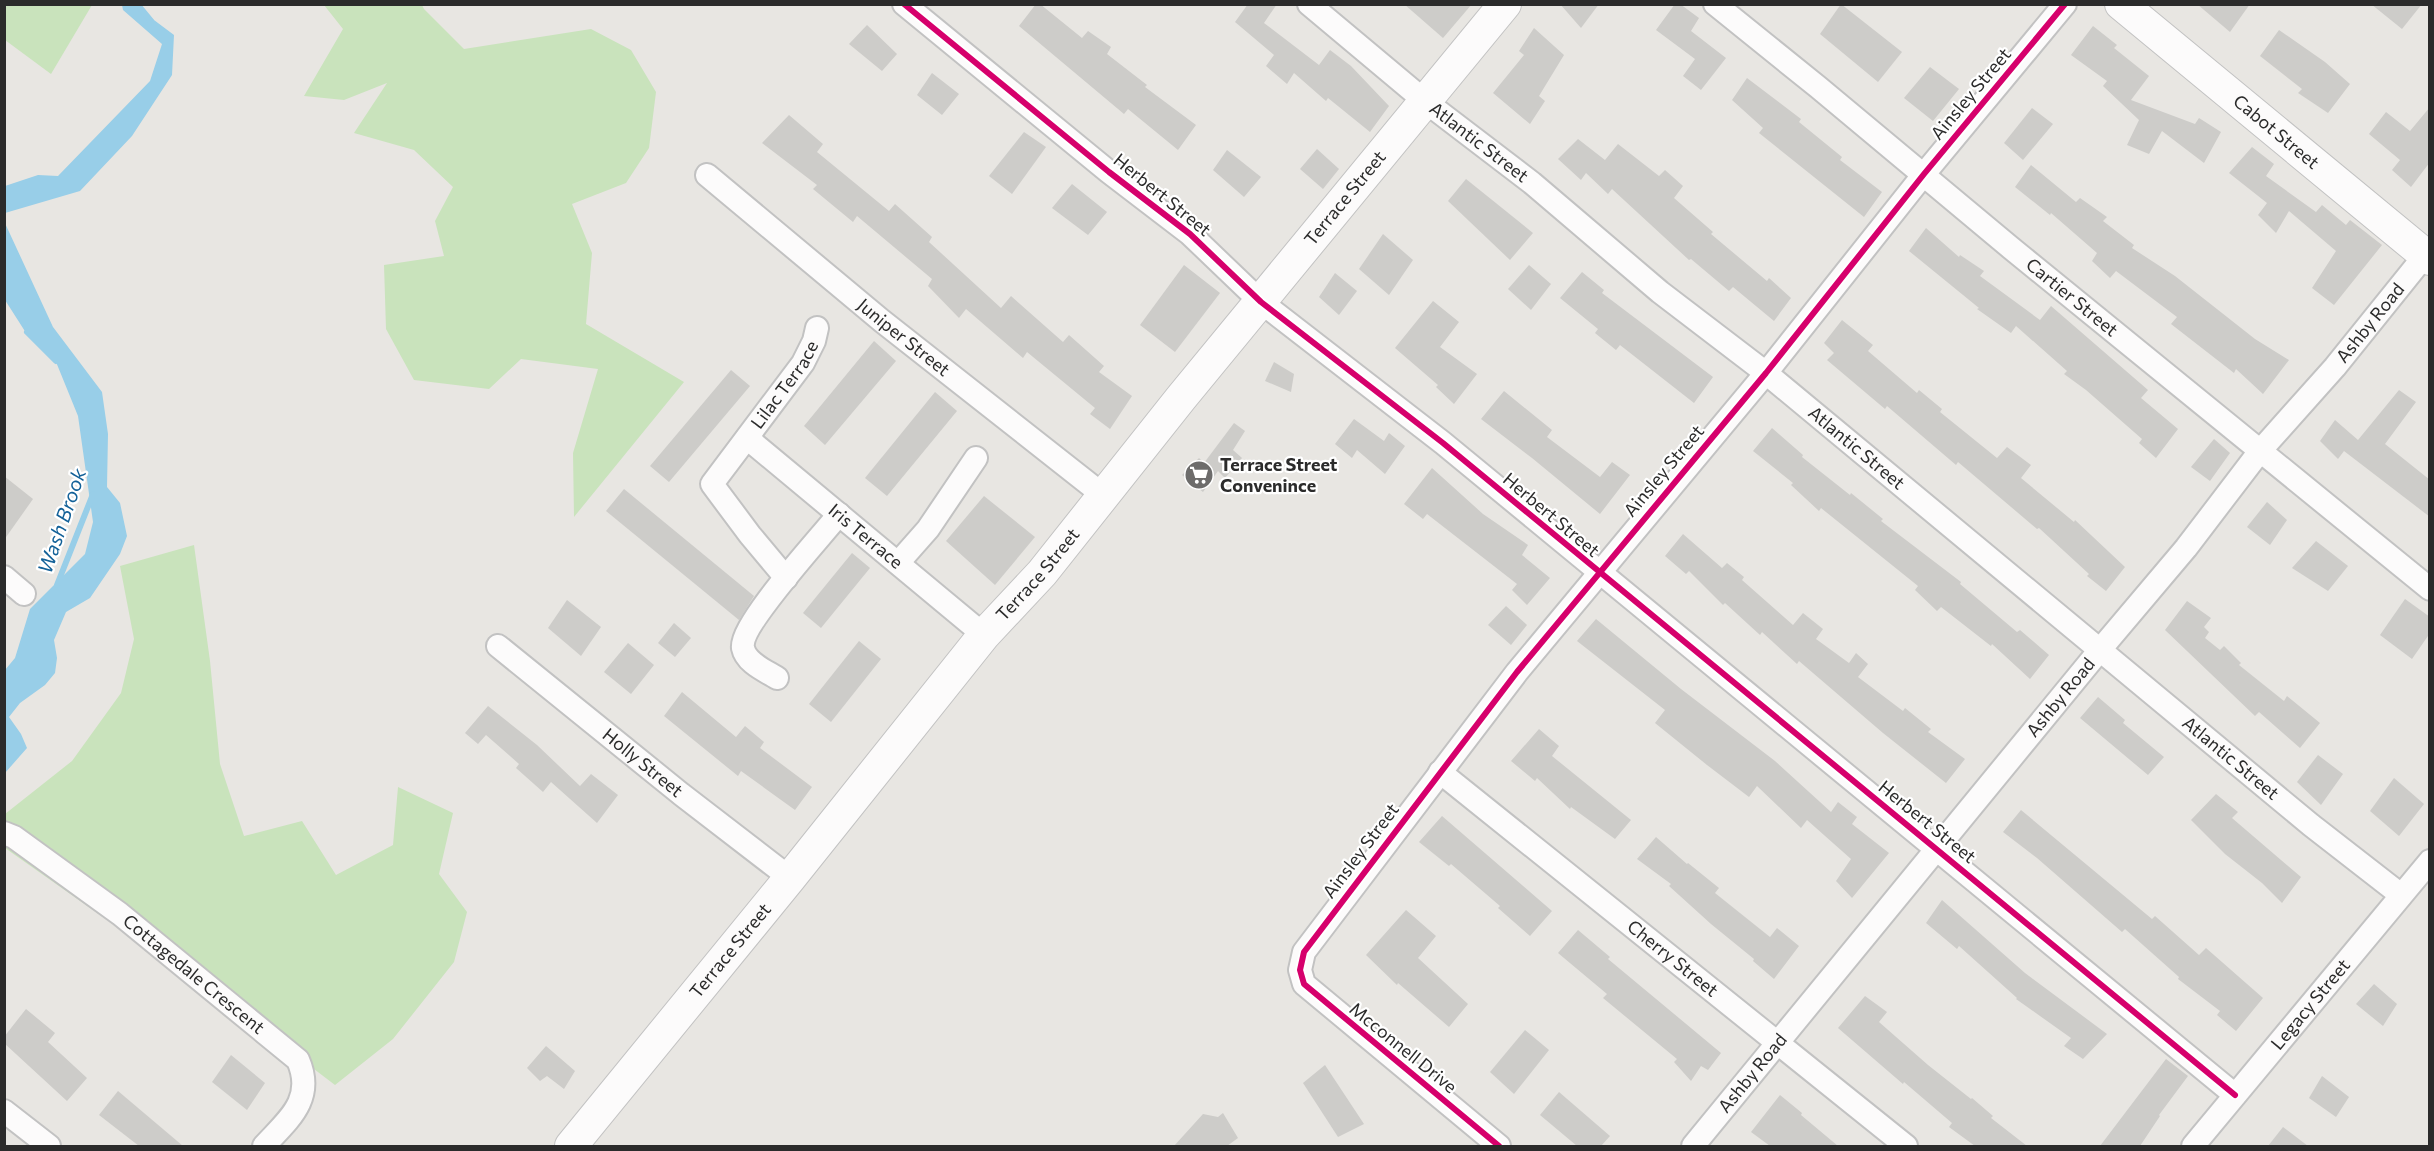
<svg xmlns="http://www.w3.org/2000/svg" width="2434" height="1151" font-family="Commissioner,sans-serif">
<rect width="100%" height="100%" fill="#e8e6e2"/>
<!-- green -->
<g fill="#c9e3bc">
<polygon points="5,4 92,4 92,5 51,74 5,40"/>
<polygon points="324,5 422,5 424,9 464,49 591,29 631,50 656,92 649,148 626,183 572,204 592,253 586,324 684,382 574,517 573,453 598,369 521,359 489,389 414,380 386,329 384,265 444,256 435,221 453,187 414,150 354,133 387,83 344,100 304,96 343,29"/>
<polygon points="194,545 210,661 220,764 244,836 302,821 336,875 393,845 398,787 453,813 439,874 467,912 454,962 393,1039 335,1085 252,1022 5,848 5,814 72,761 121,693 134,639 120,566"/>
</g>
<!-- water -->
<g fill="#98cee8">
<polygon points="122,5 134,5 174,35 172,75 132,136 80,191 5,213 5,186 38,175 58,176 150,81 162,44 123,10"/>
<polygon points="4,221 53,327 102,392 108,434 107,487 120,503 127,536 120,554 90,598 66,612 54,640 57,658 55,673 45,685 20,703 9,717 21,734 27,748 5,773 5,670 15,658 30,609 85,554 93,522 78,416 54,357 28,336 5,300"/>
</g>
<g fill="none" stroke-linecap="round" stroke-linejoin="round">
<!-- stream -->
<g stroke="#98cee8" stroke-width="6">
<polyline points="137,4 151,21"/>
<polyline points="27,332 56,361"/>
<polyline points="57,585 93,494"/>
</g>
</g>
<!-- building -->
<g fill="#cdccc9">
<polygon points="1036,4 1040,4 1082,38 1088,31 1111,47 1107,54 1147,85 1145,87 1196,125 1178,150 1128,109 1124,114 1019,26"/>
<polygon points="1248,4 1277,4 1264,23 1319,65 1330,50 1351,66 1389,106 1370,132 1328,98 1326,101 1294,73 1287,84 1266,66 1274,55 1235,22"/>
<polygon points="1404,4 1472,4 1443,38"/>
<polygon points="1560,4 1599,4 1581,28"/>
<polygon points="1675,4 1680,4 1699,18 1691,31 1726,58 1701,90 1683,76 1695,59 1656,30"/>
<polygon points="1841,4 1902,52 1878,82 1820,34"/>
<polygon points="2197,4 2250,4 2230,32"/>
<polygon points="2371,4 2422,4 2402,29"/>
<polygon points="867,25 897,54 882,71 849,44"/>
<polygon points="2093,26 2117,45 2114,48 2149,76 2131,100 2195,124 2199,118 2221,132 2204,163 2162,131 2149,154 2127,145 2139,120 2103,86 2107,81 2071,55"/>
<polygon points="1534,28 1564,55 1539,96 1545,101 1530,124 1493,93 1524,55 1519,51"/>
<polygon points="2279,30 2325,62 2350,84 2328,113 2298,93 2302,89 2260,56"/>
<polygon points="1930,67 1959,89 1933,121 1904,98"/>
<polygon points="932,73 959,94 942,115 917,95"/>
<polygon points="1747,78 1801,119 1799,122 1842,157 1840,160 1882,192 1864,217 1759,133 1763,128 1732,100"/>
<polygon points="2430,107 2430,162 2411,187 2392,170 2400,160 2369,134 2386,112 2410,131"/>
<polygon points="2032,108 2053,124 2023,160 2004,143"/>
<polygon points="789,115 823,144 817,152 889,211 895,204 932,237 929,242 1001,308 1011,296 1063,342 1069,335 1104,366 1099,372 1132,396 1110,429 1090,414 1095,408 1027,352 1023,358 966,309 959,318 928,286 932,279 857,216 853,222 813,189 817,185 762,143"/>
<polygon points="1024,132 1046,147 1012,194 989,176"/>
<polygon points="1578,139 1605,160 1618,144 1659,176 1665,170 1683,186 1674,198 1713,232 1711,234 1767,281 1769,278 1791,298 1774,321 1733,287 1729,291 1691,259 1689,260 1612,189 1608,194 1586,173 1581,180 1558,159"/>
<polygon points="2252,147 2274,164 2266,176 2316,212 2322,205 2346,225 2350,220 2382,245 2334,305 2312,288 2336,251 2289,211 2276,233 2258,215 2267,203 2229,173"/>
<polygon points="1317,149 1339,169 1323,189 1300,169"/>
<polygon points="1227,150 1261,177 1244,197 1213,170"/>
<polygon points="2031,165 2076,202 2080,198 2107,217 2103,221 2134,245 2132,248 2175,276 2255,339 2289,360 2263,394 2236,369 2234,373 2171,324 2177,317 2116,271 2110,278 2092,261 2097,253 2051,213 2050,215 2015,187"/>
<polygon points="1466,179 1533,233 1510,260 1448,201"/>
<polygon points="1072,184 1107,212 1088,235 1052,208"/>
<polygon points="1926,228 1959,257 1960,255 1984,271 1980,276 2040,320 2051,306 2148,390 2141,398 2178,429 2156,458 2139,443 2142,439 2086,390 2064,374 2067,371 2016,326 2011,333 1977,309 1979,308 1909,251"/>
<polygon points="1383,234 1413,260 1389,295 1359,269"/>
<polygon points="1184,265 1220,293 1175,352 1140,325"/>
<polygon points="1529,265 1551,284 1531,310 1508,289"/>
<polygon points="1582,272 1604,290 1602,293 1713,377 1694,403 1620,345 1616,350 1595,333 1598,329 1560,298"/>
<polygon points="1335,273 1357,291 1339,315 1319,297"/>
<polygon points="1433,301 1459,322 1440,347 1477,374 1454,404 1436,387 1438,385 1395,348"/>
<polygon points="1842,320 1873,345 1868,351 1917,393 1919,390 1942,409 1940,412 1997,458 2007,447 2031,465 2021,478 2074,522 2075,520 2125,567 2106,591 2087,576 2089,574 2039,528 2037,529 1958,462 1956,465 1887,406 1885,409 1827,360 1834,353 1824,343"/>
<polygon points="874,341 896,361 825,445 804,426"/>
<polygon points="1274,362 1294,374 1291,392 1265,381"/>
<polygon points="731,370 750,386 669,482 650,466"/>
<polygon points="2399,390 2416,402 2385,444 2430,480 2430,517 2344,451 2338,459 2320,441 2335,420 2358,440"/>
<polygon points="1504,391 1552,430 1547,437 1600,477 1612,462 1630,475 1600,514 1532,458 1481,419"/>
<polygon points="935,392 957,411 887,496 865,478"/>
<polygon points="1354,419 1384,441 1389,433 1405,446 1385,474 1357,450 1352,458 1335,444"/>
<polygon points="1234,423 1245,431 1233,450 1242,458 1225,478 1218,471 1203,492 1182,475 1199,458 1204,463"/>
<polygon points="1772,428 1803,455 1802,457 1850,495 1851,493 1883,519 1881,521 1961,582 1960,584 2017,632 2020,630 2049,655 2030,679 1992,644 1991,646 1941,607 1937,611 1915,590 1918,586 1821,508 1819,511 1791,485 1793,483 1753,451"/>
<polygon points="2214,439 2230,453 2210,481 2191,467"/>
<polygon points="1432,468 1483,514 1528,545 1522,555 1550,578 1527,605 1512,590 1517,584 1427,514 1423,519 1404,504"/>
<polygon points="4,476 33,499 4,540"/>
<polygon points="624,489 754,596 739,620 606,511"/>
<polygon points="984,496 1035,537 995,585 946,541"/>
<polygon points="2267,502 2287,520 2270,545 2247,527"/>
<polygon points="1683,534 1722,568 1727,563 1744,577 1742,580 1793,625 1803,613 1823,629 1816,639 1849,663 1856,653 1868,664 1858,677 1903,711 1905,708 1931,729 1928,732 1965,759 1946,783 1883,733 1799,661 1797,664 1762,632 1760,635 1725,603 1723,605 1689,571 1686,574 1665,556"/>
<polygon points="2316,541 2348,566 2328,591 2292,568"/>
<polygon points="852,553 870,568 821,628 803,613"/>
<polygon points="2405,599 2430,617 2430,633 2412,659 2380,635"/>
<polygon points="567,600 601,627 581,656 548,628"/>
<polygon points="2187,601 2211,618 2204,627 2209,632 2205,638 2220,650 2224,646 2241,663 2239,665 2284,701 2287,696 2320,723 2300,748 2259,712 2255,716 2165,630"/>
<polygon points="1506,606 1527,625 1511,645 1488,625"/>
<polygon points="1596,619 1681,689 1775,761 1831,812 1838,802 1857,817 1852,824 1889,853 1852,898 1836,881 1851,859 1807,820 1801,828 1757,786 1749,797 1707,765 1655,723 1665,710 1577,641"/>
<polygon points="674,623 691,638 675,657 658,643"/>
<polygon points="859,641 881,659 831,722 809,704"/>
<polygon points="628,643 654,665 631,694 604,672"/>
<polygon points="682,692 736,737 745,726 764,742 760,748 812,787 795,810 741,771 738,776 664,716"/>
<polygon points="2098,697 2125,720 2123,723 2164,757 2148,775 2080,718"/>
<polygon points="488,706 537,745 580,786 591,774 618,795 597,823 551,782 543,792 516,768 519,764 486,735 478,744 465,733"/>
<polygon points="1539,729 1559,746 1552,756 1631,820 1615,839 1571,807 1570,809 1537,778 1535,781 1511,761"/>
<polygon points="2318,755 2343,774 2321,805 2297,782"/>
<polygon points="2394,778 2424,804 2399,836 2370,811"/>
<polygon points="2216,794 2238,812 2232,818 2301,877 2282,903 2262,883 2225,854 2191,820"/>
<polygon points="2021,810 2152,919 2155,916 2199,955 2206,948 2263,998 2236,1031 2217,1015 2220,1011 2178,979 2179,977 2125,929 2122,932 2037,858 2003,832"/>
<polygon points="1442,816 1552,911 1530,936 1498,908 1500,906 1451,864 1449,866 1419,842"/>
<polygon points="1656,837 1687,864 1688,863 1719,888 1715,893 1770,937 1777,928 1799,946 1774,979 1753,961 1754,959 1711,924 1669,886 1671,884 1637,859"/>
<polygon points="1942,900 2025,973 2107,1034 2083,1059 2064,1046 2071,1038 2016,999 2017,998 1959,946 1957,949 1926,923"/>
<polygon points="1406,910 1436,936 1418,958 1468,1004 1449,1027 1398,983 1397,985 1366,955"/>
<polygon points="1578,930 1610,957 1608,959 1721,1053 1708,1070 1701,1066 1691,1081 1674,1062 1677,1059 1603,998 1607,994 1558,953"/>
<polygon points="2374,984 2397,1004 2383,1026 2356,1004"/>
<polygon points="1865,996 1887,1012 1879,1022 1928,1065 1971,1099 1972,1098 1993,1116 1991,1118 2027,1146 1975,1146 1949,1127 1952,1123 1904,1082 1903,1084 1838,1028"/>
<polygon points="26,1009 55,1033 48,1042 87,1078 67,1101 4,1043 4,1037"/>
<polygon points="1525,1030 1549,1050 1514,1094 1490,1072"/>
<polygon points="546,1046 575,1071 564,1089 547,1076 540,1081 527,1068"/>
<polygon points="231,1055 265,1083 247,1110 212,1082"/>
<polygon points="2166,1059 2188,1076 2159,1115 2160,1116 2140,1146 2100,1146"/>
<polygon points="1325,1065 1364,1124 1338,1137 1303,1083"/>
<polygon points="2322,1076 2349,1097 2336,1117 2309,1098"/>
<polygon points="118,1091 183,1146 139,1146 99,1115"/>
<polygon points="1559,1092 1610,1136 1601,1146 1577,1146 1540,1115"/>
<polygon points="1780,1095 1802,1113 1801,1115 1838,1146 1770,1146 1751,1132"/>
<polygon points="1223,1113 1238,1138 1227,1146 1174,1146 1203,1114 1218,1117"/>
<polygon points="2283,1127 2308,1146 2268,1146"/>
</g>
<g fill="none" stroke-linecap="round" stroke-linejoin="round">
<!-- street casing -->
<g stroke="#c2c2c2" stroke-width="26">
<g id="street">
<polyline points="904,4 1109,172 1190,234 1261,302 1443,443 2235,1095"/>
<path id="s1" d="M1309 4 1426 102 1532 183 1660 292 1766 373 2311 825 2401 895"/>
<path id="s2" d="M1715 4 1818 87 2011 248 2430 589"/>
<path id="s3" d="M707 175 882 321 1103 495"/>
<path id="s4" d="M747 438 984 635"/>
<polyline points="898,563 928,529 976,458"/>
<polyline points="4,577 24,594"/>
<path id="s5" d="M786 578 750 535 712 484 803 363 814 341 817 328"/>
<path id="s6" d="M498 646 681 794 790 878"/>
<path d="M777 678C766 671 746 663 743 648 739 625 822 536 839 514"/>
<path id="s7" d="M1440 772 1906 1146"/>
<path id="s8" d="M4 833 14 837 120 914 298 1060C315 1099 289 1119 264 1146"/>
<polyline points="4,1111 49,1146"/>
<polyline points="1499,1146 1304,984 1300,970 1304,952 1517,672 1766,373 1924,174 2065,4"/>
<path id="s9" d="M1693 1146 2099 651 2186 548 2260 451 2335 367 2430 249"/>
<path id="s10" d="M2193 1146 2430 861"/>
</g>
</g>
<!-- secondary casing -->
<g stroke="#c2c2c2" stroke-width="34">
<g id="secondary">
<path id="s11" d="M2121 4 2430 259"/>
<path id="s12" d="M571 1146 790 878 984 635 1042 573 1181 398 1505 4"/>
</g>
</g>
<!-- street -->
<use href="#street" stroke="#fcfbfb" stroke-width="22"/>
<!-- secondary -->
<use href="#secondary" stroke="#fcfbfb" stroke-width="32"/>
<!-- cycleway casing -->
<g stroke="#fff" stroke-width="10">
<g id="cycleway">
<polyline points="904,4 1109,172 1190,234 1261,302 1443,443 2235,1095"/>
<polyline points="1499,1146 1304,984 1300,970 1304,952 1517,672 1766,373 1924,174 2065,4"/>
</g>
</g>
<!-- cycleway -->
<use href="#cycleway" stroke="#d6006c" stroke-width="6"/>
</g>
<!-- icons -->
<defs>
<g id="supermarket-disc" transform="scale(1.5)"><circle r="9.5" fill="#6d6c6b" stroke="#fff"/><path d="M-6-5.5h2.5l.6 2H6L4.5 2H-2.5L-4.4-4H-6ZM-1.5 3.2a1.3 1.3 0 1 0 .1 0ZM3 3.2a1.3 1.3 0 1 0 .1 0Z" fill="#fff"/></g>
</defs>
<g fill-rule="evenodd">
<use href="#supermarket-disc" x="1199" y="475"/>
</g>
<g text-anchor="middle" stroke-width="4.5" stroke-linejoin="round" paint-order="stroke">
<!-- street labels -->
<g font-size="18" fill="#2b2b2b" stroke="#fff">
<text transform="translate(1971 94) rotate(-50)" y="6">Ainsley Street</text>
<text dy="6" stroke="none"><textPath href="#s11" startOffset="201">Cabot Street</textPath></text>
<text dy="6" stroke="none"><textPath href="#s1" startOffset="219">Atlantic Street</textPath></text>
<text transform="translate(1162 195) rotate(39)" y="6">Herbert Street</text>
<text dy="6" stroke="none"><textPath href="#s12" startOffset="1224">Terrace Street</textPath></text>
<text dy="6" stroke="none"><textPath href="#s2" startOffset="462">Cartier Street</textPath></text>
<text dy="6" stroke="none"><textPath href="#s9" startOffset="1066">Ashby Road</textPath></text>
<text dy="6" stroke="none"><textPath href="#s3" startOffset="255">Juniper Street</textPath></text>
<text dy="6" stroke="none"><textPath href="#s5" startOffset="243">Lilac Terrace</textPath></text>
<text dy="6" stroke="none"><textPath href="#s1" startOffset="705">Atlantic Street</textPath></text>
<text transform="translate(1664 471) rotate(-50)" y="6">Ainsley Street</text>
<text transform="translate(1551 515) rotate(40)" y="6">Herbert Street</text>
<text dy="6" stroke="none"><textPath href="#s4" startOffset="154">Iris Terrace</textPath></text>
<text dy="6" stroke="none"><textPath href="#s12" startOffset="738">Terrace Street</textPath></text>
<text dy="6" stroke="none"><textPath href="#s9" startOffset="580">Ashby Road</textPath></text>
<text dy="6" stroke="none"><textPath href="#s1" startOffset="1191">Atlantic Street</textPath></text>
<text dy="6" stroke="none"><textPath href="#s6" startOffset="186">Holly Street</textPath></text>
<text transform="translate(1927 822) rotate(39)" y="6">Herbert Street</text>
<text transform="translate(1361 851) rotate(-53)" y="6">Ainsley Street</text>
<text dy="6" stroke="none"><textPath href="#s12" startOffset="252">Terrace Street</textPath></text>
<text dy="6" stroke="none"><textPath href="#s7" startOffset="298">Cherry Street</textPath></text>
<text dy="6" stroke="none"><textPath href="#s8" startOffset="237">Cottagedale Crescent</textPath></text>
<text dy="6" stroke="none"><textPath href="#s10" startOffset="184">Legacy Street</textPath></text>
<text transform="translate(1403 1048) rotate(39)" y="6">Mcconnell Drive</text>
<text dy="6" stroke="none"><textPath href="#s9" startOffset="94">Ashby Road</textPath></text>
</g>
<!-- poi labels -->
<g font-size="18" font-weight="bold" fill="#2b2b2b" stroke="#fff" text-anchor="start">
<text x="1220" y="471">Terrace Street<tspan x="1220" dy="21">Convenince</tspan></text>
</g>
<!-- water labels -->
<g font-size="20" font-style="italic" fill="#136198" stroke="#fff">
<text transform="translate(62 521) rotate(-71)" y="7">Wash Brook</text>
</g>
</g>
<!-- border -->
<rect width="2434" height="1151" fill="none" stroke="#2b2b2b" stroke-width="12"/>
</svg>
